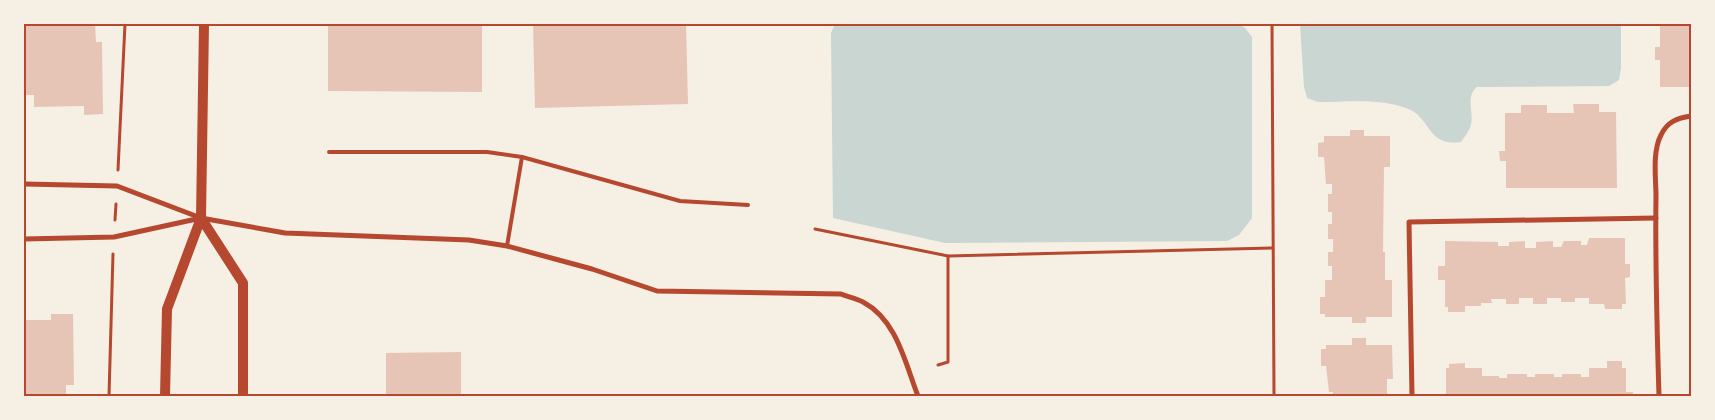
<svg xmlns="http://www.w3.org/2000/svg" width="1715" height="420" font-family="'Source Sans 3',sans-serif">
<rect width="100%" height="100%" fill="#f6efe4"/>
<!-- water -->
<g fill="#c9d6d2">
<polygon points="835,24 1238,24 1245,28 1252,37 1252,218 1239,235 1227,241 945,243 833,218 831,33"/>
<path d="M1300 24H1621V68L1619 80 1609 86 1477 87C1465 96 1474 112 1471 124 1470 130 1465 136 1461 142 1426 147 1432 117 1406 108 1380 98 1346 102 1318 102L1307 98 1304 87Z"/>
</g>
<!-- building -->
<g fill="#e6c5b7">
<polygon points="24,24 95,24 96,42 102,42 103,114 84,115 84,106 34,107 34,95 24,95"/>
<polygon points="328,24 482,24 482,92 328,91"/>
<polygon points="533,24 686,24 688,104 535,108"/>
<polygon points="1660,24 1691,24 1691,87 1660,87 1660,60 1655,60 1655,47 1660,47"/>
<polygon points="1573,104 1599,104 1599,112 1616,112 1617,188 1506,188 1506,161 1500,161 1499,151 1505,151 1505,113 1521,113 1521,105 1547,105 1547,113 1574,113"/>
<polygon points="1350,130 1364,130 1364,136 1390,136 1390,167 1384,167 1383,252 1385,252 1385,280 1392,280 1392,317 1366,317 1366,323 1352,323 1352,317 1325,317 1325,314 1320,314 1320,297 1325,297 1325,280 1332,280 1332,266 1328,266 1328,252 1333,252 1333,239 1328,239 1328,224 1332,224 1332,212 1328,212 1328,194 1332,194 1332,184 1326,184 1324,157 1318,157 1318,143 1324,142 1324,136 1350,136"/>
<polygon points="1589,238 1625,238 1625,264 1630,264 1630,277 1625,278 1626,304 1622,304 1622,309 1605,309 1604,304 1589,304 1589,298 1575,298 1575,302 1561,302 1561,298 1547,298 1547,304 1533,304 1533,298 1519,298 1519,304 1506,304 1506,299 1491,299 1492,303 1481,303 1481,306 1465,306 1465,312 1448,312 1448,307 1445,307 1445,280 1438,280 1438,266 1445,266 1445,241 1498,242 1498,246 1509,246 1509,242 1525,241 1525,248 1536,248 1536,242 1553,241 1553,247 1561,247 1564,241 1581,241 1581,245 1587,245"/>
<polygon points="51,314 73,314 74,385 66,385 66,396 24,396 24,320 51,320"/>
<polygon points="1352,338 1366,338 1366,345 1392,345 1393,379 1387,379 1387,396 1333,396 1333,392 1329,392 1326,366 1321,366 1321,349 1326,349 1326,345 1352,345"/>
<polygon points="461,352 461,396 386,396 386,353"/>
<polygon points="1607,361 1622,361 1622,368 1626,368 1626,392 1633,392 1633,396 1446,396 1446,368 1449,368 1449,364 1465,363 1465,368 1482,368 1482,376 1499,376 1499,378 1507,378 1507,374 1527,374 1527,377 1535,377 1535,374 1554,374 1554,377 1562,377 1562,374 1581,374 1581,377 1589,377 1589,368 1607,368"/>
</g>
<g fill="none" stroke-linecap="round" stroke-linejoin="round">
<!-- path -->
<g stroke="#b5482f" stroke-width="3">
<polyline points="1272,24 1274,396"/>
<polyline points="118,170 125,24"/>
<polyline points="115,220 116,204"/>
<polyline points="815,229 948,256 1272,248"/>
<polyline points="938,365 948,362 948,256"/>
<polyline points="109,396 113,254"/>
</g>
<!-- service -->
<g stroke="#b5482f" stroke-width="4">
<polyline points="329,152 487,152 522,157 680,201 748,205"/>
<polyline points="507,246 522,157"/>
</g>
<!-- minor -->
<g stroke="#b5482f" stroke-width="5">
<path d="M24 184 117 186 201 218 285 233 469 240 507 246 592 269 657 291 841 294C848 297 856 298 863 302 897 320 905 363 918 396"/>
<polyline points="24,239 114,237 201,218"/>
<polyline points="1412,396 1409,222 1656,218"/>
<path d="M1659 396C1657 330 1655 263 1656 196 1656 179 1652 152 1661 135 1667 122 1677 118 1691 116"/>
</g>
<!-- secondary -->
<g stroke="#b5482f" stroke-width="10">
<polyline points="201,218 243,283 243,396"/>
<polyline points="165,396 167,309 201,218 204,24"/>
</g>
</g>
<!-- border -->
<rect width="1715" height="420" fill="none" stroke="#f6efe4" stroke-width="50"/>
<rect x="25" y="25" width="1665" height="370" fill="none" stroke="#b5482f" stroke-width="2"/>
</svg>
